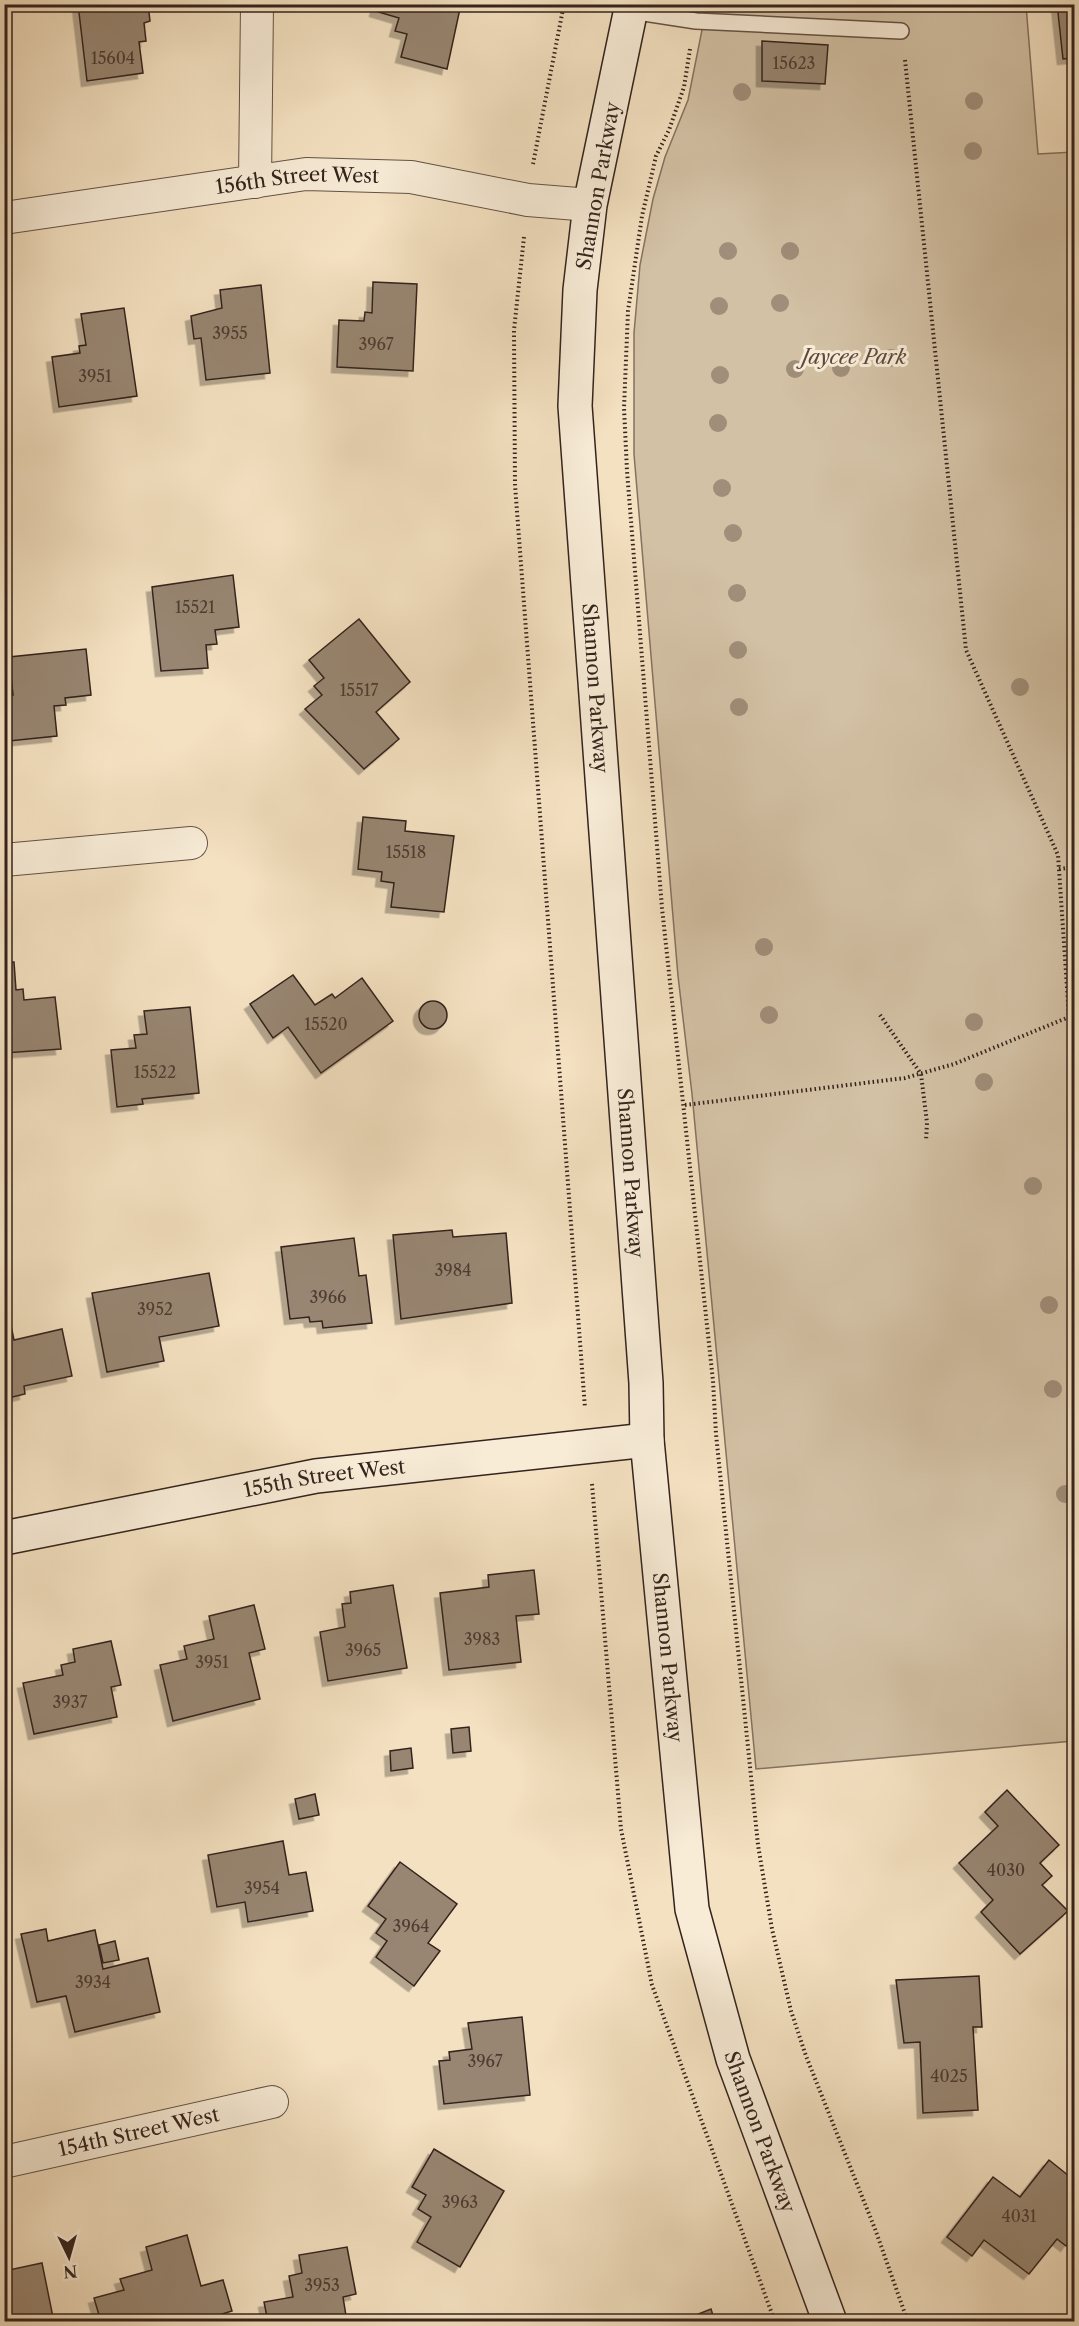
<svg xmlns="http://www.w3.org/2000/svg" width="1079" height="2326" font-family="'Libre Caslon Text',serif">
<defs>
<filter id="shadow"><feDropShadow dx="-5.5" dy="5.5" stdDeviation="0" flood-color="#0004"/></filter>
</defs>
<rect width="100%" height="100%" fill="#f4e1c1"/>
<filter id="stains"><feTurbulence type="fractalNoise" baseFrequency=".00333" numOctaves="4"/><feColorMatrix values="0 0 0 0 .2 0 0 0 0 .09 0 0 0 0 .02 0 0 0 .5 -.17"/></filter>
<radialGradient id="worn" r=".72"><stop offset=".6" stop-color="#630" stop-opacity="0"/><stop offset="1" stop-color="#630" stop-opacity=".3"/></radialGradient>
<!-- green -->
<polygon fill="#d3c1a5" stroke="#847261" stroke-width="1.5" points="707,5 1026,5 1038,154 1074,152 1074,1741 756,1769 692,1094 678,976 634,454 634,333 640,265 653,199 665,157 688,100"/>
<!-- building -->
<g fill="#988672" stroke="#34231d" stroke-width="1.5" filter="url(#shadow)">
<polygon points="78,4 148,4 150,21 144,23 146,41 139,42 143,73 87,81"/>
<polygon points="377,4 461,4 447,69 401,57 407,34 395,31 399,18 375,11"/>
<polygon points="1057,4 1074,4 1074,58 1063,59"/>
<polygon points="762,41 828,45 825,84 762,81"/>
<polygon points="373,282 417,284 413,371 337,367 339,320 364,321 365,312 372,313"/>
<polygon points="261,285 270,373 206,380 201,338 194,339 191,316 222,308 220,290"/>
<polygon points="124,308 137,396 59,407 52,357 80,353 79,346 86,345 81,314"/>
<polygon points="4,356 11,401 4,402"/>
<polygon points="233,575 239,627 215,630 217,644 206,645 208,668 161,671 152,587"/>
<polygon points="359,619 410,682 376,712 399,739 364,769 305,709 322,695 314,686 324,678 309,660"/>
<polygon points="86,649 91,695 65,698 66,705 54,706 57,736 9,741 4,695 13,695 9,657"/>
<polygon points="363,817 406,821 405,831 454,836 444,912 391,907 394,883 381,881 382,872 358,869"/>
<polygon points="4,962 14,962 16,990 23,989 24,1000 55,997 61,1049 4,1053"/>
<polygon points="293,975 315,1005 332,994 335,998 362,978 393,1021 321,1073 288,1027 273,1038 250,1004"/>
<circle cx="433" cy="1015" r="14"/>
<polygon points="190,1007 199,1093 142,1099 143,1104 117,1107 111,1050 136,1048 134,1035 147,1034 144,1011"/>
<polygon points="452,1230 453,1237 506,1233 512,1303 401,1319 393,1235"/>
<polygon points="354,1238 359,1276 366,1275 372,1323 323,1328 322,1321 310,1322 309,1317 290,1319 281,1247"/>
<polygon points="209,1273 219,1326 159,1337 164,1361 107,1372 92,1293"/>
<polygon points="9,1316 14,1340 62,1329 72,1376 24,1386 25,1394 4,1399 4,1317"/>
<polygon points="534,1570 539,1614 516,1616 521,1662 449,1670 440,1593 489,1587 488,1575"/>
<polygon points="393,1585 407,1668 328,1681 320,1632 345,1627 342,1604 351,1603 350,1592"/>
<polygon points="254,1605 265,1649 249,1653 260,1699 173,1721 160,1665 187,1659 184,1646 214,1639 209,1616"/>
<polygon points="111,1641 121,1685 111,1687 117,1717 34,1734 23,1683 63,1675 61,1665 75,1662 73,1649"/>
<polygon points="469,1727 471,1751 453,1753 451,1729"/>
<polygon points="411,1748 413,1768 391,1771 390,1751"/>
<polygon points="1007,1790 1059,1845 1040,1863 1052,1876 1042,1885 1068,1911 1020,1954 981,1912 993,1900 959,1863 998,1826 985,1812"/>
<polygon points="315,1794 319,1815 299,1819 295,1799"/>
<polygon points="283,1841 289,1875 306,1872 313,1911 248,1922 245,1902 217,1907 208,1855"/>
<polygon points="400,1862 457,1904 428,1943 440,1951 414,1986 376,1957 387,1941 376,1933 386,1919 368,1906"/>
<polygon points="46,1929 48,1941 95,1930 103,1969 148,1958 160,2012 75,2032 66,1996 37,2002 21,1934"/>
<polygon points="115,1941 119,1960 103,1963 99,1945"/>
<polygon points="979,1976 982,2027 973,2027 978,2110 923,2113 920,2042 904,2043 896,1980"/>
<polygon points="522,2017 530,2095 444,2104 439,2061 450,2060 449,2052 472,2049 468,2023"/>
<polygon points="434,2149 504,2191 460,2267 417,2242 431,2217 418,2209 426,2195 412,2187"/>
<polygon points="1049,2160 1074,2180 1074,2235 1066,2246 1057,2239 1029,2274 984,2240 972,2256 947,2237 993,2177 1020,2197"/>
<polygon points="187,2235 201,2286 223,2280 232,2311 196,2322 101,2322 94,2298 124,2290 120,2279 152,2270 146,2247"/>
<polygon points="347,2247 356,2294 343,2297 347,2322 268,2322 264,2302 293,2297 289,2276 302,2273 299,2255"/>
<polygon points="42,2263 54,2322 4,2322 4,2271"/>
<polygon points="711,2309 715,2322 693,2322 691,2317"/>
</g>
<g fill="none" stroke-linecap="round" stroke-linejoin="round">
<!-- lane casing -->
<g stroke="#645246" stroke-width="18">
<polyline id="lane" points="631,11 696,21 901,31"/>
</g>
<!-- street casing -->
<g stroke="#645246" stroke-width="34">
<g id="street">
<polyline points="255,182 257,4"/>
<path id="s1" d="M4 218 306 174 411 177 528 200 590 205"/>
<polyline points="4,860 191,843"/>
<path id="s2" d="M4 2162 272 2102"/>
</g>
</g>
<!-- secondary casing -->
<g stroke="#34231d" stroke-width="36">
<g id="secondary">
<path id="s3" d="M632 4 590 205 580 290 575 406 646 1383 647 1440 692 1909 733 2059 830 2322"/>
<path id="s4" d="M4 1538 316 1476 647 1440"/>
</g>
</g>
<!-- path -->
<g stroke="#34231d" stroke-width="4" stroke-dasharray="1.5 3" stroke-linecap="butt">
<polyline points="690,49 684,87 669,130 656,156 642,216 628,311 624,408 627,471 662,908 713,1381 716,1434 758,1845 772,1929 791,2011 806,2056 875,2229 908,2322"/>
<polyline points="905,60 966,650 1058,855 1069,1017"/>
<polyline points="533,164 564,4"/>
<polyline points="524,237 514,330 515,485 585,1408"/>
<polyline points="1059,869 1074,867"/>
<polyline points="880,1015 921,1074 927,1123 926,1141"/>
<polyline points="685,1105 905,1078 954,1064 1074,1015"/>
<polyline points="592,1484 621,1829 652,1985 775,2322"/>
</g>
<!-- lane -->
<use href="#lane" stroke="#f8ecd7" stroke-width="15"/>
<!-- street -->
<use href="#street" stroke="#f8ecd7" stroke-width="32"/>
<!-- secondary -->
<use href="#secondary" stroke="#f8ecd7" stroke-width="33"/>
</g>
<!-- trees -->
<g fill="#a08e7a">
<circle cx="742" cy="92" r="9"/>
<circle cx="974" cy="101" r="9"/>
<circle cx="973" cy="151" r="9"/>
<circle cx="728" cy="251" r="9"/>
<circle cx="790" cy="251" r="9"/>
<circle cx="780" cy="303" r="9"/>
<circle cx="719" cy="306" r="9"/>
<circle cx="891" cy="358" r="9"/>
<circle cx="841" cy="368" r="9"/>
<circle cx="795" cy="369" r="9"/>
<circle cx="720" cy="375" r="9"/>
<circle cx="718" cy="423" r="9"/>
<circle cx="722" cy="488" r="9"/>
<circle cx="733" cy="533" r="9"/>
<circle cx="737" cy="593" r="9"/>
<circle cx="738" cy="650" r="9"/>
<circle cx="1020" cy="687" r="9"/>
<circle cx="739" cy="707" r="9"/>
<circle cx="764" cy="947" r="9"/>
<circle cx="769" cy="1015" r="9"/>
<circle cx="974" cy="1022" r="9"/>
<circle cx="984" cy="1082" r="9"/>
<circle cx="1033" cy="1186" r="9"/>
<circle cx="1049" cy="1305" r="9"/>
<circle cx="1053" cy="1389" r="9"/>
<circle cx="1065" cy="1494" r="9"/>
</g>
<g text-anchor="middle" stroke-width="6" stroke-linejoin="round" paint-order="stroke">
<!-- number labels -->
<g font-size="16" fill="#4d3c32">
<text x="113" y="64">15604</text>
<text x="794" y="69">15623</text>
<text x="230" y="339">3955</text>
<text x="376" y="350">3967</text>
<text x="95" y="382">3951</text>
<text x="195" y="613">15521</text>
<text x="359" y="696">15517</text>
<text x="406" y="858">15518</text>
<text x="326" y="1030">15520</text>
<text x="155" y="1078">15522</text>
<text x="453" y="1276">3984</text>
<text x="328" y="1303">3966</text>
<text x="155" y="1315">3952</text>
<text x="482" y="1645">3983</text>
<text x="363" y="1656">3965</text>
<text x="212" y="1668">3951</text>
<text x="70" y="1708">3937</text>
<text x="1006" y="1876">4030</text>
<text x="262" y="1894">3954</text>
<text x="411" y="1932">3964</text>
<text x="93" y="1988">3934</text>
<text x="485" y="2067">3967</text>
<text x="949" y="2082">4025</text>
<text x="460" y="2208">3963</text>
<text x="1019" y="2222">4031</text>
<text x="322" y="2291">3953</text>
</g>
<!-- street labels -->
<g font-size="20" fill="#34231d" stroke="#f8ecd7">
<text dy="7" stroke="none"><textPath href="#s1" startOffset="296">156th Street West</textPath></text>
<text transform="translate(598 186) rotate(-80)" y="7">Shannon Parkway</text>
<text dy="7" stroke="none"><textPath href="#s3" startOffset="690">Shannon Parkway</textPath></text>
<text dy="7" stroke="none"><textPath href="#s3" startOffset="1176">Shannon Parkway</textPath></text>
<text dy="7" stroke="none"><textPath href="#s4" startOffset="326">155th Street West</textPath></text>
<text dy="7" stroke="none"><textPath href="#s3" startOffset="1662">Shannon Parkway</textPath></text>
<text dy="7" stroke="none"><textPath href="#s3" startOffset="2148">Shannon Parkway</textPath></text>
<text dy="7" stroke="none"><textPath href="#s2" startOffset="138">154th Street West</textPath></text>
</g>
<!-- park labels -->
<g font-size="20" font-style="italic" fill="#5c4a3f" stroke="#f8ecd7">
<text x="854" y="364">Jaycee Park</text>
</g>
</g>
<!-- margin -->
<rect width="1079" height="2326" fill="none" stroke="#f4e1c1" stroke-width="24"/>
<rect x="6" y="6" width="1067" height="2314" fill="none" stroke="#34231d" stroke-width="3"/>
<rect x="12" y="12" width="1055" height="2302" fill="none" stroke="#34231d" stroke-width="1.5"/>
<!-- north arrow -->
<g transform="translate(69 2257) rotate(175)" stroke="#f8ecd7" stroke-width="4.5" paint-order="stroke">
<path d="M0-4.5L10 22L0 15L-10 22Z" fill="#34231d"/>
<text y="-9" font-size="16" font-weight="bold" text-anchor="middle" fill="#34231d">N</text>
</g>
<rect width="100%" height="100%" filter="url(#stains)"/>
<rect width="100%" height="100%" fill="url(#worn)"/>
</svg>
